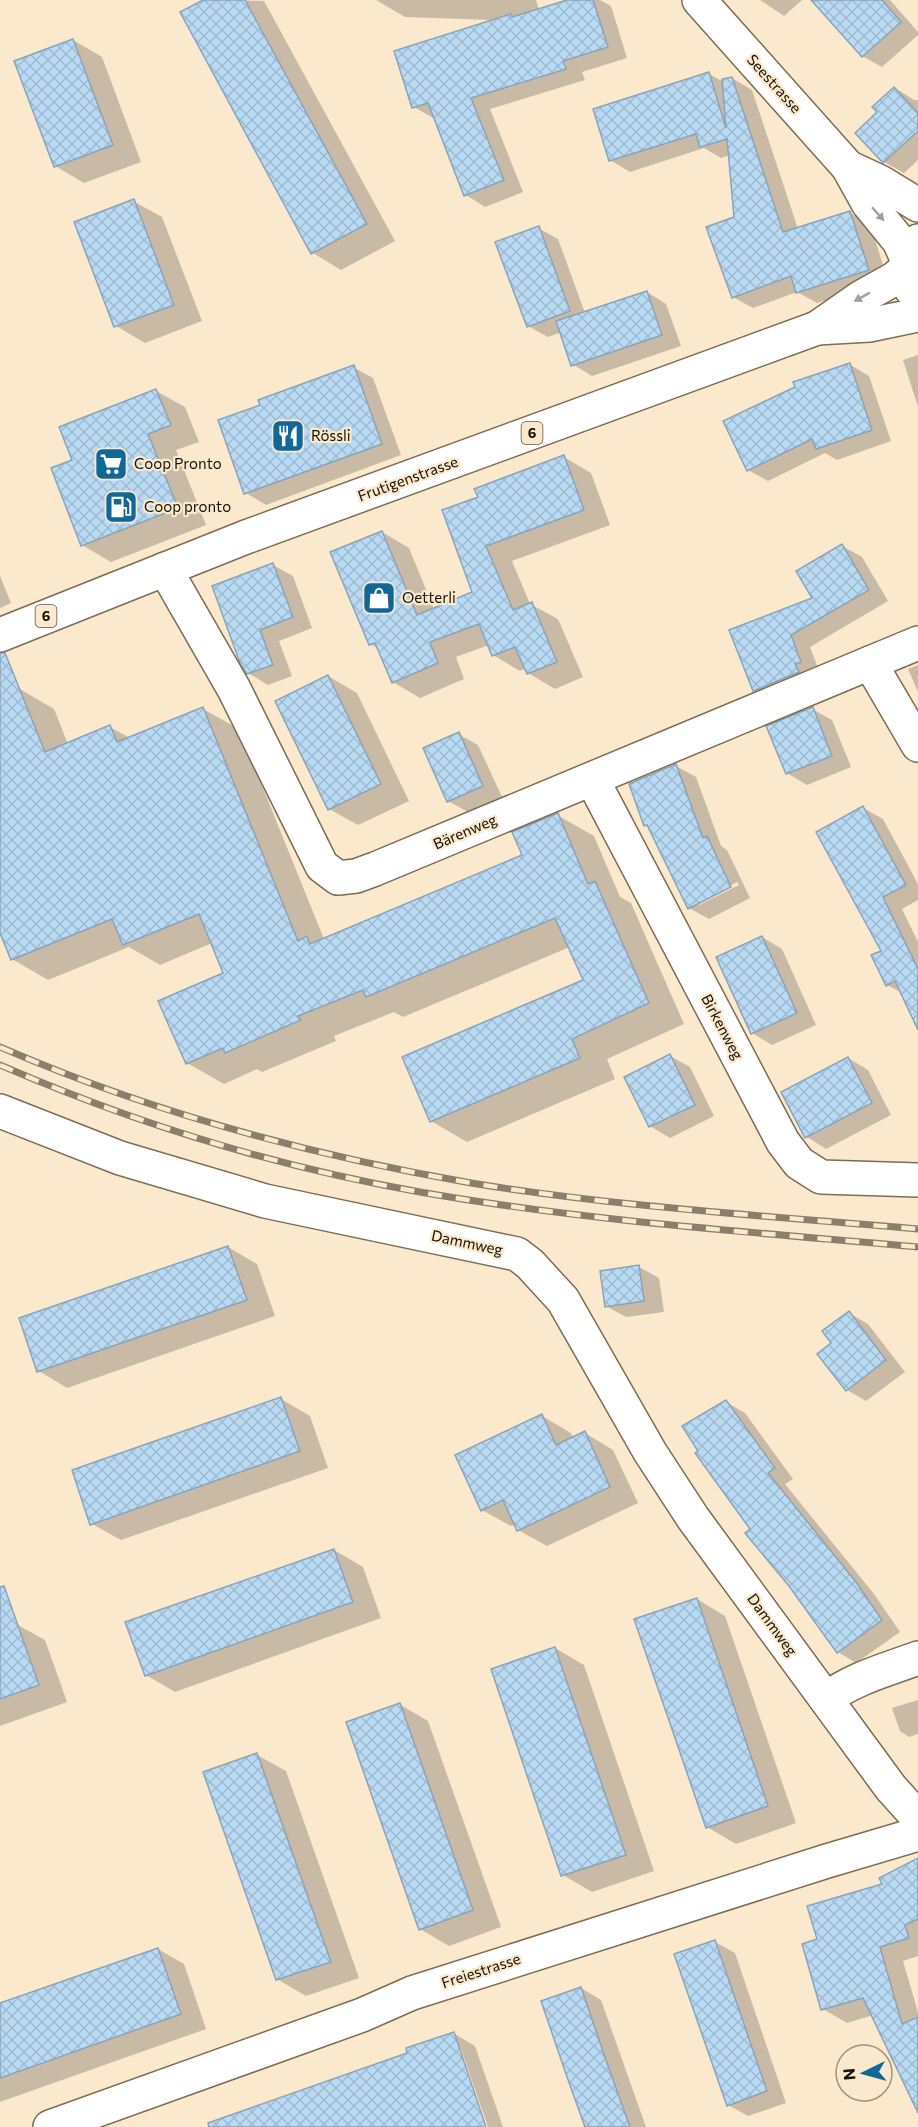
<svg xmlns="http://www.w3.org/2000/svg" width="918" height="2127" font-family="Commissioner,sans-serif">
<defs>
<pattern id="building-cross-hatch" width="8" height="8" patternUnits="userSpaceOnUse" patternTransform="scale(1.5)"><rect width="8" height="8" fill="#b9daf3"/><path d="M0 0l8 8M0 8l8-8" fill="none" stroke="#9ebacf"/></pattern>
</defs>
<rect width="100%" height="100%" fill="#fae9cd"/>
<!-- shadow -->
<g fill="#0003" fill-rule="evenodd">
<polygon points="206,0 264,1 395,241 341,270 313,253"/>
<polygon points="376,0 536,0 539,10 573,0 600,0 611,6 627,58 582,72 585,80 490,109 523,192 485,207 466,195 436,118 433,118 414,107 493,20 405,17"/>
<polygon points="760,0 802,0 784,16"/>
<polygon points="844,0 890,0 918,32 918,35 882,67 862,56"/>
<polygon points="73,40 102,57 141,162 84,183 55,166"/>
<polygon points="709,74 724,82 732,78 752,90 798,229 850,213 870,224 888,281 817,303 797,292 753,308 733,297 735,218 730,155 721,158 704,148 630,172 610,160"/>
<polygon points="895,88 914,100 918,100 918,160 904,173 884,162 879,112"/>
<polygon points="133,201 162,217 202,321 145,343 116,326"/>
<polygon points="538,228 558,239 585,313 647,292 666,304 681,346 592,376 572,364 562,332 548,337 528,326"/>
<polygon points="918,355 918,407 903,360"/>
<polygon points="849,364 869,376 891,441 837,460 825,453 768,481 748,470"/>
<polygon points="353,367 373,378 401,455 266,505 246,493 262,406"/>
<polygon points="156,391 185,407 199,442 176,450 206,525 111,562 82,545 74,461"/>
<polygon points="564,457 591,473 610,525 512,561 530,604 558,619 583,677 555,689 528,673 526,668 520,671 493,655 489,645 456,657 464,679 420,698 393,682 379,649 370,644 382,532 409,548 434,609 474,593 480,498"/>
<polygon points="842,546 862,557 888,601 810,647 820,673 774,702 754,690 814,599"/>
<polygon points="273,565 293,576 312,628 279,641 292,676 268,685 248,673"/>
<polygon points="0,576 11,603 0,608"/>
<polygon points="918,665 918,692 908,669"/>
<polygon points="328,676 357,693 409,801 358,825 329,809"/>
<polygon points="18,688 54,709 68,744 110,727 130,738 203,709 239,729 324,939 524,855 557,815 594,836 620,897 631,903 684,1024 607,1059 615,1079 467,1142 431,1121 585,980 570,947 403,1017 394,1012 334,1036 336,1041 262,1072 257,1069 224,1084 187,1063 225,974 212,943 160,965 129,947 48,980 12,959 0,929 0,695"/>
<polygon points="812,709 832,720 851,767 807,785 787,773"/>
<polygon points="458,734 478,745 502,797 468,812 448,801"/>
<path d="M676 766 696 777 721 846 727 850 750 898 709 919 689 908 650 828 645 825ZM737 882 739 885 699 905V902Z"/>
<polygon points="863,808 883,819 918,884 918,900 902,909 918,942 918,1023 902,993 887,985"/>
<polygon points="762,937 782,949 816,1025 772,1045 752,1033"/>
<polygon points="670,1056 690,1067 714,1116 670,1138 650,1126"/>
<polygon points="848,1058 868,1070 891,1115 826,1149 807,1137"/>
<polygon points="228,1247 257,1264 275,1316 67,1388 39,1371 21,1319"/>
<polygon points="639,1267 659,1278 664,1312 626,1317 606,1306"/>
<polygon points="849,1313 868,1324 905,1372 866,1401 847,1390"/>
<polygon points="281,1399 310,1416 328,1468 121,1540 92,1524"/>
<polygon points="726,1402 745,1413 793,1479 785,1484 874,1594 900,1632 856,1663 838,1652 752,1529"/>
<polygon points="542,1416 571,1433 573,1438 585,1433 613,1450 638,1503 547,1546 518,1530 516,1524 511,1526 482,1510"/>
<polygon points="334,1550 363,1567 381,1618 175,1692 146,1675"/>
<polygon points="697,1599 725,1616 796,1823 736,1844 707,1827"/>
<polygon points="16,1624 45,1640 67,1702 0,1726 0,1629"/>
<polygon points="555,1648 584,1665 654,1871 592,1892 563,1875"/>
<polygon points="918,1700 918,1734 909,1737 900,1731 892,1708"/>
<polygon points="399,1704 428,1721 501,1927 449,1946 420,1929"/>
<polygon points="257,1755 286,1771 359,1978 306,1996 277,1979"/>
<polygon points="918,1863 918,1956 903,1961 918,2012 918,2109 873,2015 847,2023 823,2009 819,1940 885,1885"/>
<polygon points="715,1942 735,1953 786,2103 748,2116 728,2105"/>
<polygon points="158,1949 184,1964 206,2029 0,2102 0,2005"/>
<polygon points="581,1988 601,2000 646,2127 587,2127"/>
<polygon points="453,2033 475,2046 503,2127 488,2127 461,2049 458,2049 485,2127 208,2127 245,2112 409,2054"/>
</g>
<!-- building -->
<g fill="url(#building-cross-hatch)" stroke="#89a4b8" stroke-width="1.5">
<polygon points="203,0 245,0 367,224 311,254 180,12"/>
<polygon points="567,0 593,0 608,47 563,61 566,69 471,98 504,180 464,196 428,103 412,108 394,51 511,14 512,17"/>
<polygon points="811,0 882,0 901,22 862,57"/>
<polygon points="73,39 113,145 54,167 14,61"/>
<polygon points="709,72 726,128 722,79 732,77 783,232 850,211 869,270 796,293 791,276 732,298 706,227 734,217 727,139 700,147 696,134 609,161 593,109"/>
<polygon points="894,87 918,113 918,131 883,163 855,133 877,112 872,107"/>
<polygon points="134,199 174,305 114,327 74,222"/>
<polygon points="539,226 570,311 527,327 495,242"/>
<polygon points="647,291 662,335 571,366 556,321"/>
<polygon points="850,363 872,430 816,449 812,439 747,471 723,421 795,387 793,382"/>
<polygon points="354,365 382,444 244,494 218,420 260,405 258,400"/>
<polygon points="156,389 171,425 148,434 178,508 81,546 51,468 72,460 59,427"/>
<polygon points="564,455 584,510 486,546 513,610 532,602 557,662 527,674 515,647 492,656 479,624 430,642 438,663 392,683 375,643 369,645 330,552 382,531 417,615 472,592 442,510 478,497 474,489"/>
<polygon points="842,544 869,590 791,635 801,662 795,664 799,672 753,691 729,630 812,598 796,571"/>
<polygon points="273,563 293,617 260,630 273,665 247,674 240,663 212,586"/>
<polygon points="0,653 5,653 45,752 110,725 117,742 203,707 298,941 307,936 310,944 522,855 512,832 558,813 588,884 595,881 649,1003 572,1039 580,1058 430,1122 402,1057 583,980 555,918 366,997 363,990 298,1016 301,1020 225,1053 223,1048 186,1064 158,1001 223,973 199,914 123,945 112,919 11,960 0,933"/>
<polygon points="328,675 381,784 328,810 275,701"/>
<polygon points="813,707 832,756 786,774 766,726"/>
<polygon points="459,732 483,786 447,802 423,748"/>
<polygon points="676,764 703,838 707,836 731,887 688,909 647,825 644,826 629,784"/>
<polygon points="863,806 906,885 883,897 918,969 918,1030 895,981 886,986 871,955 881,951 816,832"/>
<polygon points="762,936 797,1013 751,1034 716,957"/>
<polygon points="670,1054 695,1105 649,1127 624,1077"/>
<polygon points="848,1057 872,1103 805,1138 781,1092"/>
<polygon points="228,1246 247,1300 37,1372 19,1318"/>
<polygon points="639,1265 644,1301 605,1307 600,1271"/>
<polygon points="849,1311 886,1360 846,1391 817,1354 831,1343 822,1331"/>
<polygon points="281,1397 300,1451 90,1525 72,1470"/>
<polygon points="726,1400 775,1468 768,1473 856,1582 882,1620 837,1653 789,1586 745,1533 750,1529 695,1453 698,1451 682,1426"/>
<polygon points="542,1414 556,1445 585,1431 610,1487 517,1531 503,1500 481,1511 455,1455"/>
<polygon points="334,1549 353,1602 145,1676 125,1622"/>
<polygon points="4,1586 39,1685 0,1699 0,1587"/>
<polygon points="697,1598 768,1806 706,1828 634,1619"/>
<polygon points="555,1647 626,1855 561,1876 491,1669"/>
<polygon points="400,1703 473,1910 419,1930 346,1722"/>
<polygon points="257,1753 331,1962 276,1980 203,1772"/>
<polygon points="918,1858 918,1919 905,1925 909,1938 880,1947 902,2024 918,2017 918,2113 863,1998 821,2010 802,1944 817,1939 807,1906 882,1884 879,1878"/>
<polygon points="715,1940 767,2091 727,2106 674,1954"/>
<polygon points="158,1948 181,2014 0,2078 0,2003"/>
<polygon points="581,1987 607,2063 630,2127 585,2127 567,2077 541,2001"/>
<polygon points="454,2032 486,2127 209,2127 208,2123 407,2053 406,2048"/>
</g>
<g fill="none" stroke-linecap="round" stroke-linejoin="round">
<!-- minor casing -->
<g stroke="#7c6d54" stroke-width="36">
<g id="minor">
<polyline points="165,569 234,689 322,866 338,878 356,876 375,869 918,643"/>
<polyline points="870,663 918,745"/>
<polyline points="592,779 783,1142 799,1163 821,1177 918,1180"/>
<polyline points="0,1111 120,1158 265,1201 517,1254 530,1264 563,1300 650,1452 693,1518 891,1788 918,1818"/>
<path d="M826 1699C854 1678 886 1670 918 1658"/>
<polyline points="50,2127 362,2015 412,1993 827,1861 918,1834"/>
</g>
</g>
<!-- tertiary casing -->
<g stroke="#7c6d54" stroke-width="36">
<g id="tertiary">
<polyline points="699,0 848,167 868,203 899,241 908,261"/>
<polyline points="848,167 882,183 918,205"/>
</g>
</g>
<!-- primary casing -->
<g stroke="#7c6d54" stroke-width="36">
<g id="primary">
<path d="M911 289C904 272 907 256 918 241"/>
<polyline points="817,328 869,325 918,315"/>
<polyline points="0,635 246,537 817,328 860,298 894,279 907,268"/>
</g>
</g>
<!-- minor -->
<use href="#minor" stroke="#fff" stroke-width="33"/>
<!-- tertiary -->
<use href="#tertiary" stroke="#fff" stroke-width="33"/>
<!-- primary -->
<use href="#primary" stroke="#fff" stroke-width="33"/>
<!-- rail casing -->
<g stroke="#8b7f6c" stroke-width="7">
<g id="rail">
<path d="M0 1047C150 1112 310 1155 471 1183 619 1207 769 1216 918 1229"/>
<path d="M0 1065C134 1123 277 1167 420 1192 585 1221 752 1232 918 1247"/>
</g>
</g>
<!-- rail -->
<use href="#rail" stroke="#fae9cd" stroke-width="4.5" stroke-dasharray="14" stroke-linecap="butt"/>
</g>
<!-- one-way arrows -->
<defs><path id="oneway-solid" d="M-6-.8H1V-3.2L6.5 0L1 3.2V.8H-6Z" transform="scale(1.5)"/></defs>
<g fill="#a2a09c">
<use href="#oneway-solid" transform="translate(878 214) rotate(49)"/>
<use href="#oneway-solid" transform="translate(862 297) rotate(151)"/>
</g>
<!-- icons -->
<defs>
<g id="restaurant-square" transform="scale(1.725)"><rect x="-9" y="-9" width="18" height="18" rx="4" fill="#0f6898" stroke="#fae9cd"/><path d="M-5-6h1v4h1v-4h1v4h1v-4h1v5L-1.5 .5V6h-2V.5L-5-1ZM5-6V6H3V1.5H1.5Q1.5-4 5-6Z" fill="#fff"/></g>
<g id="supermarket-square" transform="scale(1.725)"><rect x="-9" y="-9" width="18" height="18" rx="4" fill="#0f6898" stroke="#fae9cd"/><path d="M-6-5.5h2.5l.6 2H6L4.5 2H-2.5L-4.4-4H-6ZM-1.5 3.2a1.3 1.3 0 1 0 .1 0ZM3 3.2a1.3 1.3 0 1 0 .1 0Z" fill="#fff"/></g>
<g id="fuel-square" transform="scale(1.725)"><rect x="-9" y="-9" width="18" height="18" rx="4" fill="#0f6898" stroke="#fae9cd"/><path d="M-5.5-6h7V0h2V4h1.3V-2.5L3-4.5l.8-.8L6-3V5H2.5V1h-1V6h-7ZM-4.2-4.7v3.2H.2V-4.7Z" fill="#fff"/></g>
<g id="shop-square" transform="scale(1.725)"><rect x="-9" y="-9" width="18" height="18" rx="4" fill="#0f6898" stroke="#fae9cd"/><path d="M-5-2.5h2.3a2.7 3.5 0 0 1 5.4 0H5L5.5 6h-11ZM-1.5-2.5h3a1.5 2.3 0 0 0-3 0Z" fill="#fff"/></g>
</defs>
<g fill-rule="evenodd">
<use href="#restaurant-square" x="288" y="436"/>
<use href="#supermarket-square" x="111" y="464"/>
<use href="#fuel-square" x="121" y="507"/>
<use href="#shop-square" x="379" y="598"/>
</g>
<g text-anchor="middle" stroke-width="4.5" stroke-linejoin="round" paint-order="stroke">
<!-- shield labels -->
<g fill="#fae9cd" stroke="#5b5242" stroke-width="1.5">
<rect x="521.5" y="422" width="21" height="22" rx="4.5"/>
<rect x="35.5" y="605" width="21" height="22" rx="4.5"/>
</g>
<g font-size="14" font-weight="bold" fill="#171107">
<text x="532" y="438">6</text>
<text x="46" y="621">6</text>
</g>
<!-- street labels -->
<g font-size="15" fill="#171107" stroke="#fae9cd">
<text transform="translate(774 84) rotate(48)" y="5">Seestrasse</text>
<text transform="translate(408 479) rotate(-20)" y="5">Frutigenstrasse</text>
<text transform="translate(465 832) rotate(-23)" y="5">Bärenweg</text>
<text transform="translate(722 1027) rotate(62)" y="5">Birkenweg</text>
<text transform="translate(467 1243) rotate(12)" y="5">Dammweg</text>
<text transform="translate(772 1625) rotate(54)" y="5">Dammweg</text>
<text transform="translate(481 1971) rotate(-18)" y="5">Freiestrasse</text>
</g>
<!-- poi labels -->
<g font-size="15" fill="#171107" stroke="#fae9cd" text-anchor="start">
<text x="311" y="441">Rössli</text>
<text x="134" y="469">Coop Pronto</text>
<text x="144" y="512">Coop pronto</text>
<text x="402" y="603">Oetterli</text>
</g>
</g>
<!-- north arrow -->
<g transform="translate(864 2073) rotate(265)"><circle r="28" fill="#fae9cd" stroke="#9f937e" stroke-width="1.5"/>
<path d="M0-4.5L10 22L0 15L-10 22Z" fill="#0f6898"/>
<text y="-9" font-size="16" font-weight="bold" text-anchor="middle" fill="#171107">N</text>
</g>
</svg>
